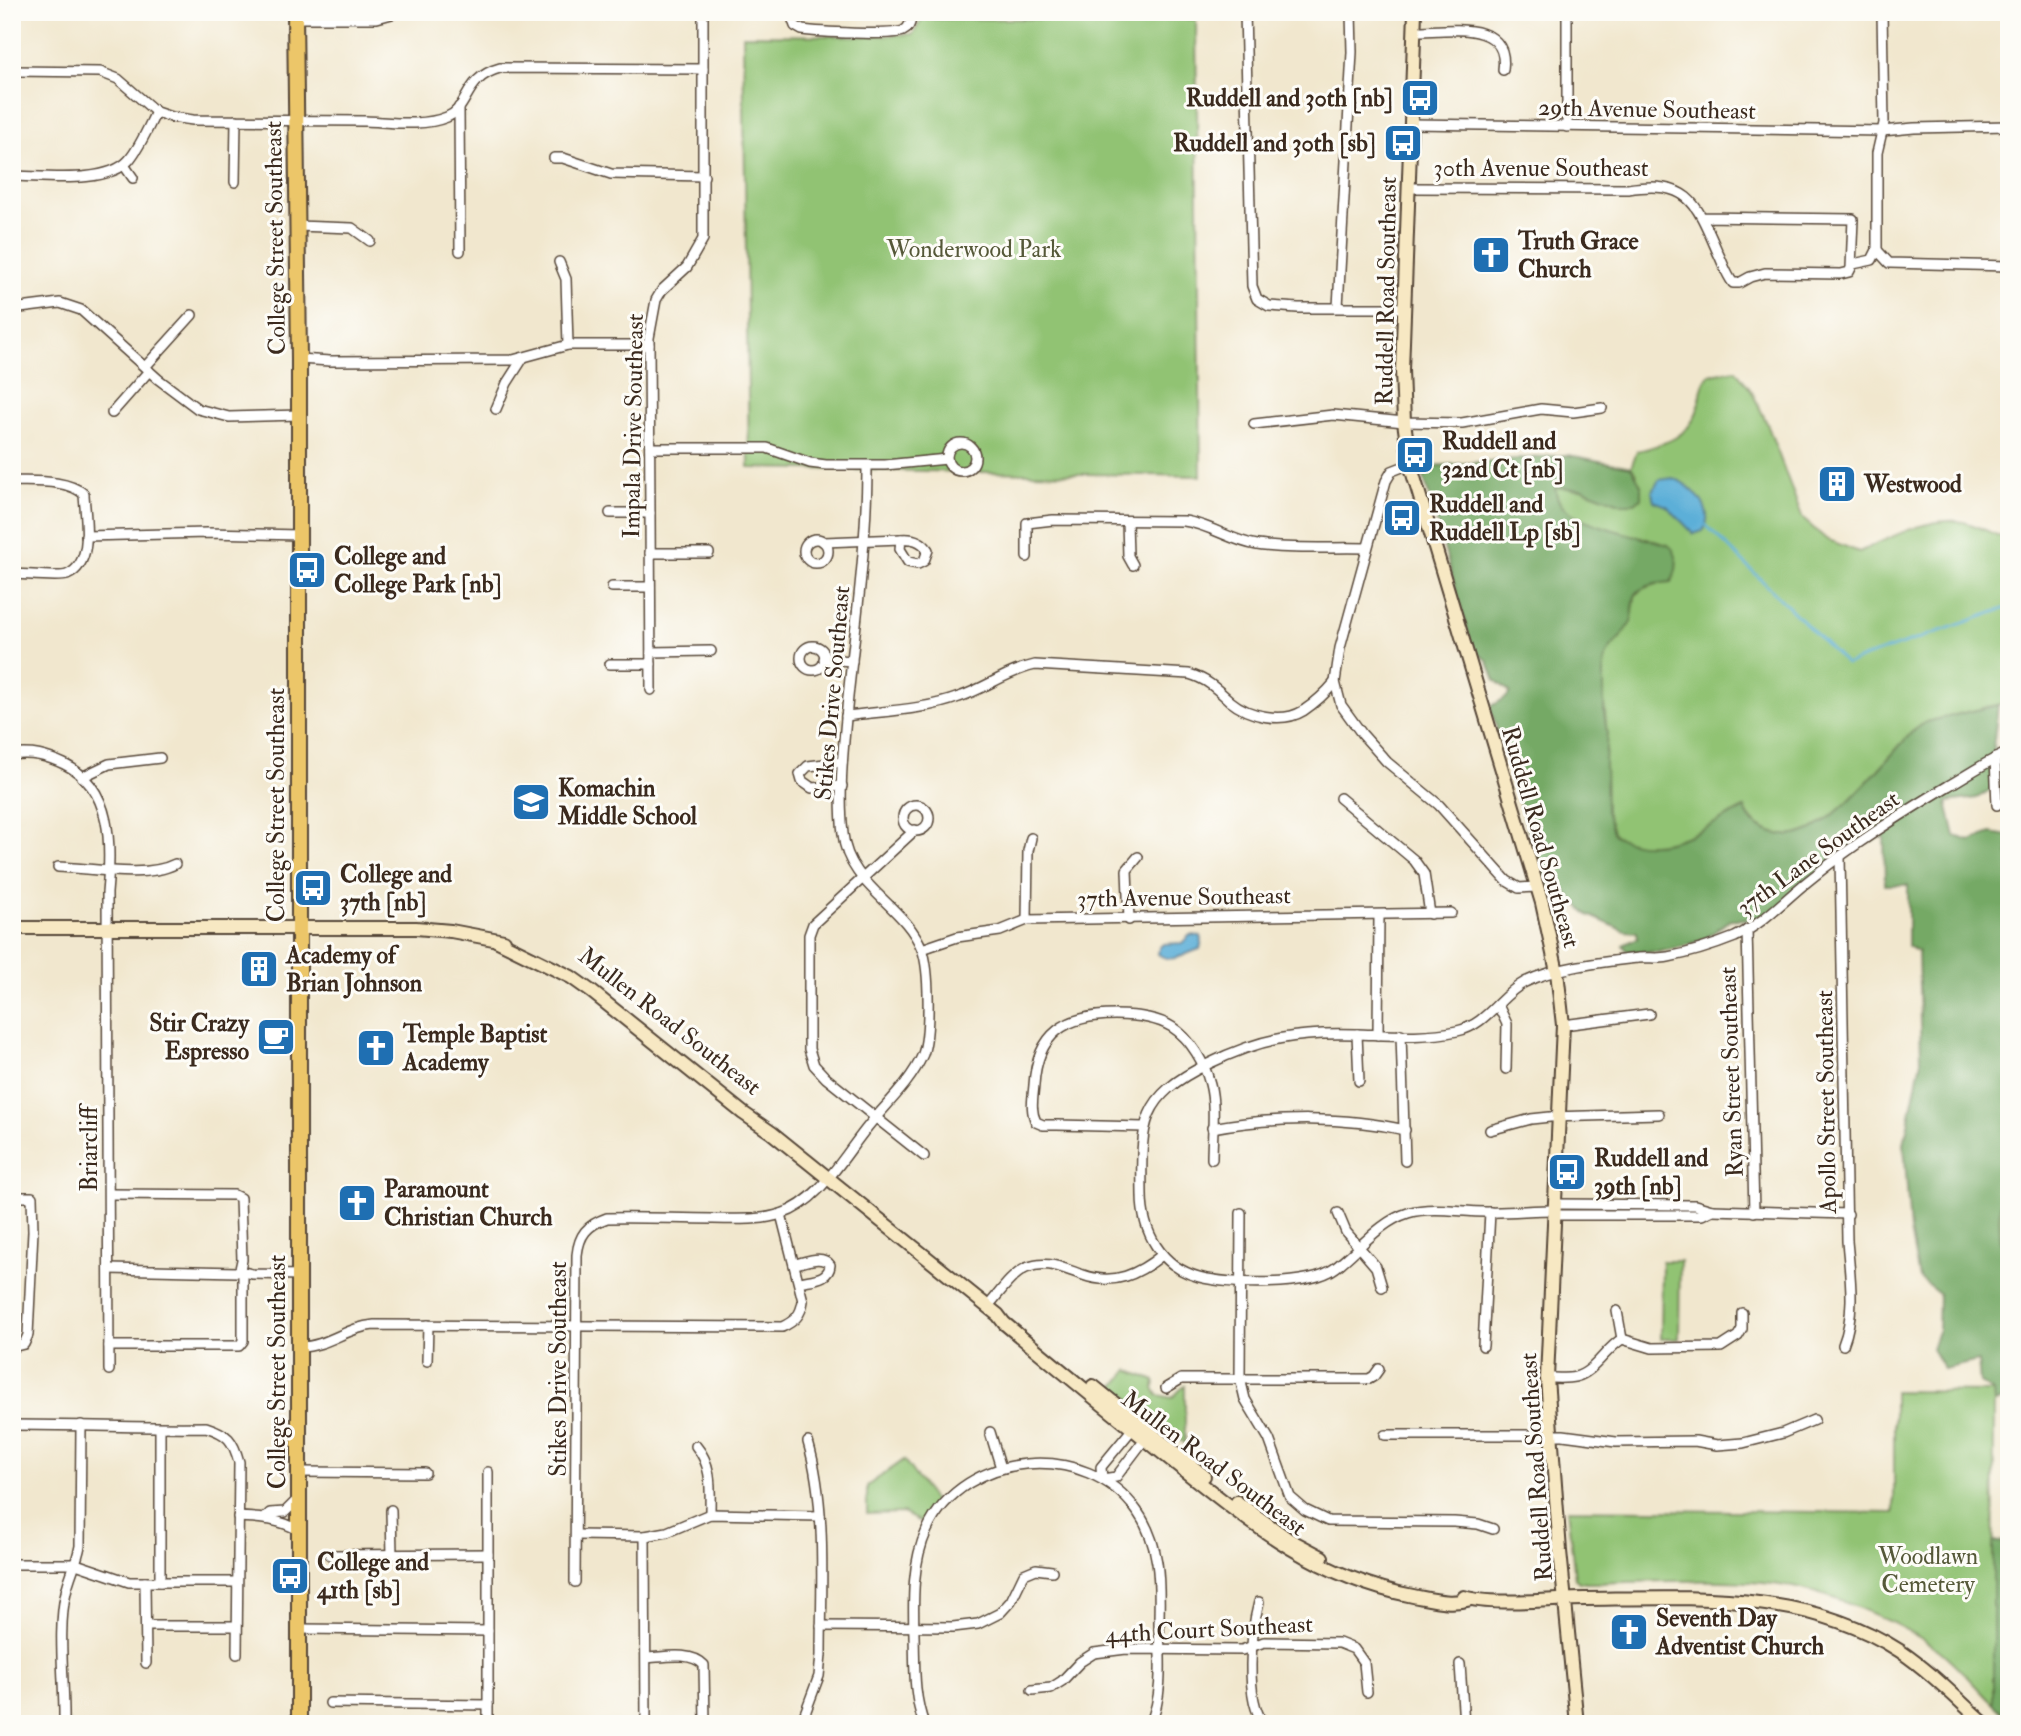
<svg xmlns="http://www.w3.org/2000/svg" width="2021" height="1736" font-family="'IM FELL Double Pica',serif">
<rect width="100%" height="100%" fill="#fdfcf7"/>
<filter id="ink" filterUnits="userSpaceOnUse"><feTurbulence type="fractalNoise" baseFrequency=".0143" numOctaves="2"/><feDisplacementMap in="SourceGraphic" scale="14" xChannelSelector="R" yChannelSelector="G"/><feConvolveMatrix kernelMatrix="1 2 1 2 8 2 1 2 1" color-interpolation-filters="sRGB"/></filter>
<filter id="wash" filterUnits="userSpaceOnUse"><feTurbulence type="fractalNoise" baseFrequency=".00686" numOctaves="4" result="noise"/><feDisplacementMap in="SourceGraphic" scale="28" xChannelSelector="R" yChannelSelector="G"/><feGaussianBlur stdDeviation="1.57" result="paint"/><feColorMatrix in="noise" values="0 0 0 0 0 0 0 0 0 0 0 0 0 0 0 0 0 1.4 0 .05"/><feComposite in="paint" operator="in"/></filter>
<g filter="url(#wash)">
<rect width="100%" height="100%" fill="#f1e7ce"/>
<!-- green -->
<g fill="#91c373" stroke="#667648" stroke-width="2">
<polygon points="922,19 1196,19 1201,476 749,468 743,35 867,36 913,34"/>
<path d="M1736 370 1752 392 1766 421 1803 519 1826 539 1859 552C1887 539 1932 515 1963 522 1978 525 1993 535 2009 539V702L1926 722 1915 729C1888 757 1838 822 1803 833 1792 837 1782 836 1771 832 1758 827 1750 821 1744 808 1711 824 1669 855 1630 843 1621 840 1614 837 1610 827 1600 803 1605 763 1606 737 1608 713 1597 680 1605 657 1613 635 1634 620 1635 596L1642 589 1657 584 1668 545C1642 537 1582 526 1563 507 1558 502 1556 495 1554 487L1583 489 1620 503 1637 474 1631 467 1637 451C1665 444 1692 437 1699 404 1701 393 1702 382 1710 374Z"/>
<path d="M2009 1158V1266C1994 1239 1999 1187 2009 1158Z"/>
<polygon points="1662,1261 1680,1261 1679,1339 1661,1339"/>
<polygon points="1128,1370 1155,1381 1154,1388 1158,1395 1172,1398 1185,1385 1185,1444 1114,1387"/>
<path d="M1894 1391 1994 1392 1993 1704C1976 1688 1954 1660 1936 1648 1895 1620 1822 1589 1773 1584 1712 1578 1648 1582 1587 1583L1579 1582 1575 1578 1567 1509 1894 1513Z"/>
<polygon points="904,1460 936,1504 924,1524 903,1513 867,1514 867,1486"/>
</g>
<!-- forest -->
<g fill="#74a965" stroke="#586a42" stroke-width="2">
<path d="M1568 455 1631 467 1641 485V498L1635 503H1620L1583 489 1555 487C1556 495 1558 502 1563 507 1582 525 1642 537 1668 545 1680 552 1678 572 1671 582 1660 583 1640 585 1635 596 1632 605 1634 616 1630 624 1623 638 1608 646 1604 662V712L1607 733 1605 762 1606 811 1614 835C1659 861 1704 827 1745 808 1749 822 1758 828 1771 832 1782 836 1792 837 1803 833 1838 822 1888 757 1915 729L1926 722 1998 705 1992 758 1993 788 1977 798 1947 802 1955 836 1970 841 1991 833 2009 836V1158C1999 1187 1994 1239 2009 1266V1396L1994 1404 1993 1392 1980 1383 1978 1361 1944 1369 1932 1349 1938 1331 1939 1294 1919 1278 1910 1231 1904 1144 1921 1060 1918 952 1908 946V885H1885L1884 836 1847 851 1765 920 1731 919 1706 938 1685 946 1658 952 1627 951 1623 945 1638 938 1637 932 1625 931 1588 915 1565 891H1547L1490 707 1507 697 1510 692 1495 680 1487 660 1473 650 1421 467Z"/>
<polygon points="1993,1542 2009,1543 2009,1719 1993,1704"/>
</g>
<!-- water -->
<g fill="#5cafd8" stroke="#4c6c7b" stroke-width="2">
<path d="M1673 478C1691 484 1717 510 1703 531L1694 534 1667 506 1654 501 1652 492 1659 480Z"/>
<path d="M1190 935 1201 936 1202 940 1200 949C1185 953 1173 965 1158 954L1159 948 1163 944 1182 943Z"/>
</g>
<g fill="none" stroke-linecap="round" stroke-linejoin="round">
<!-- stream -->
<polyline stroke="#5cafd8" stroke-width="2.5" points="1706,525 1846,664 2009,607"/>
</g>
</g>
<g filter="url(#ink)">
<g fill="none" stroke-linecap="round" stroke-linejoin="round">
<!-- street casing -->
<g stroke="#564638" stroke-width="12">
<g id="street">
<path d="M790 12 795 26 802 30C817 32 891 36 903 31 911 27 911 20 911 12"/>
<polyline points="1245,12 1252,286 1257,299 1269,306 1298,308 1405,308"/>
<polyline points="295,18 377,18 399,12"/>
<path d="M1416 31C1448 31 1510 19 1503 70"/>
<path d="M12 71 100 72 118 79 156 112 171 117 193 120C251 120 308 121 366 121 391 122 423 127 447 117 470 108 463 78 500 68L703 69"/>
<polyline points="459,107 460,251"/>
<polyline points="1412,124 1882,131 1914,128 2009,126"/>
<polyline points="1567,127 1567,12"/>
<polyline points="554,158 563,158 611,174 704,176"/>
<polyline points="124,165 133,178"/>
<path d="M12 176C43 176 107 185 129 160 140 147 148 128 156 112"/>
<polyline points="235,182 236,120"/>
<path d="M1410 188 1628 189C1689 180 1696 202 1718 253 1723 263 1726 274 1733 283H1739L1750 277 1765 273 1841 274 1849 272 1851 268 1853 219 1703 217"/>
<polyline points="297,226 352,228 370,241"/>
<polyline points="1877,250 1889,263 2009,266"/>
<polyline points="559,262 566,279 568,345"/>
<polyline points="1853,264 1872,260 1877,250 1877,153 1884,123 1882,12"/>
<polyline points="1338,307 1352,52 1351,12"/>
<polyline points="12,309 60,303 81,310 158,379 198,409 229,417 299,415"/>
<polyline points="299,359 330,361 513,360 568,345 649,345"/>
<polyline points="145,367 192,315"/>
<polyline points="496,409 507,383 523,358"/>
<polyline points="112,413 149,371"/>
<polyline points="1254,424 1333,415 1404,422 1462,423 1541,409 1573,412 1602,408"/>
<circle cx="961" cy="457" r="14"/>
<polyline points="650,448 767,448 810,463 826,465 885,465 947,459"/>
<polyline points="1410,464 1392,471 1386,481 1340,648 1335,682 1341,705 1362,734 1387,762 1439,805 1507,881 1519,888 1536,887"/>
<path d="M12 481C35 482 66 479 84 494 85 517 95 563 67 575 60 578 23 574 12 574"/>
<polyline points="610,513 650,513"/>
<polyline points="1127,521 1128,556 1133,565"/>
<polyline points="86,536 207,533 299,535"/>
<circle cx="816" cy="551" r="12"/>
<path d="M901 539C912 538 921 540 928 550L924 561 918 564 908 562 900 549Z"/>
<polyline points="824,542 901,539"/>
<polyline points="650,553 709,553"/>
<path d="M1027 557V523L1053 520 1184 521C1209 524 1231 541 1257 545 1292 550 1331 547 1367 548"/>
<polyline points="612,587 650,587"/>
<circle cx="813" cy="658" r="12"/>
<polyline points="651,652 711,651"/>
<polyline points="824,659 852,661"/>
<polyline points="610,664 651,664"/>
<polyline points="651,690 649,338 656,300 662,290 687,267 703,239 703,12"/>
<path d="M846 716C883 711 925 710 959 697 986 688 1007 671 1035 665L1189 674C1207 679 1217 689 1230 701 1248 716 1282 724 1303 711 1315 703 1326 693 1335 682"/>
<path d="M12 755C32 752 47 756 64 764 114 788 111 847 107 893L109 1370"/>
<polyline points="1995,758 1997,805"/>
<polyline points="82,777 109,764 160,758"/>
<polyline points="842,786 812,788 802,781 800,774 808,766 842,762"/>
<polyline points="1340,798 1414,860 1424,874 1430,914"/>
<circle cx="916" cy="818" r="13"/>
<polyline points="915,830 813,924 809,935 809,1049 814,1065 826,1078 924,1156"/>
<path d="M1840 857 1847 1241C1850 1276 1856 1312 1843 1345"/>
<path d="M58 867C91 868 146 879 175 864"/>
<polyline points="1027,920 1028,851 1031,838"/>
<polyline points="1129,920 1127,870 1138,857"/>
<polyline points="1747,930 1754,1212"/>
<polyline points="922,949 957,937 1000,931 1027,920 1451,913"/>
<polyline points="1498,1005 1507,1024 1506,1069"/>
<polyline points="1563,1025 1649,1014"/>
<polyline points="1357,1034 1359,1081"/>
<polyline points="1401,1034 1405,1161"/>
<polyline points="1378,1035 1379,915"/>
<path d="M1144 1127 1057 1125H1043L1036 1122C1030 1110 1033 1098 1034 1085 1037 1033 1066 1015 1115 1015 1134 1015 1156 1017 1172 1027 1191 1039 1205 1064 1210 1084 1216 1107 1212 1136 1212 1159"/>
<path d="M1212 1128C1271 1117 1346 1116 1405 1130"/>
<polyline points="1490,1130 1531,1119 1550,1117 1659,1114"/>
<polyline points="109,1194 234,1195 240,1198 242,1260 240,1269 237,1272 109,1269"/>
<polyline points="12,1197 32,1197 33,1231 28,1335 24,1344 12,1347"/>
<path d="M1554 1210C1531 1210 1508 1213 1485 1212 1460 1212 1433 1206 1408 1213 1379 1222 1359 1250 1335 1268 1310 1287 1229 1285 1199 1277 1161 1267 1142 1232 1142 1195 1141 1125 1139 1097 1208 1064 1261 1038 1298 1032 1357 1034 1389 1035 1425 1038 1457 1031 1487 1025 1500 995 1525 982 1556 967 1603 962 1638 958 1648 957 1658 959 1668 957 1690 953 1715 945 1735 937 1764 923 1783 901 1808 881 1852 845 1900 815 1948 786 1969 774 1987 761 2009 752"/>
<polyline points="1712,1210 1848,1214"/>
<polyline points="1241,1213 1240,1378 1245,1399 1269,1439 1290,1497 1305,1510 1328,1521 1454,1522 1478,1524 1493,1529"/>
<polyline points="1338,1213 1346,1232 1376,1267 1382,1287"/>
<polyline points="1554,1215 1702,1215 1712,1210 1695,1205 1555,1204"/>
<path d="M795 1264C806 1262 822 1254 830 1265 829 1280 811 1279 800 1282"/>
<polyline points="240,1271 252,1274 300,1275"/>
<path d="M988 1306C999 1294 1010 1276 1026 1268 1048 1259 1063 1269 1083 1275 1114 1286 1139 1274 1162 1255"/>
<polyline points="1617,1311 1622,1339"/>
<polyline points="109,1346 239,1346 243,1341 243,1272"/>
<polyline points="1483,1346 1490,1212"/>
<path d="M300 1347C327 1347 347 1327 374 1325L782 1327C795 1321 801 1315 803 1301L781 1214"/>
<polyline points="427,1361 428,1325"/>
<path d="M1547 1378C1556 1378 1567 1379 1575 1377 1595 1372 1605 1349 1622 1339L1652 1348 1721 1347 1738 1336 1742 1329V1313"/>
<polyline points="1166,1388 1181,1379 1369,1379 1374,1376 1379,1369"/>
<path d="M12 1425C77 1425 141 1428 206 1427 228 1434 233 1440 239 1462L237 1654"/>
<polyline points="1134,1427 1101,1467 1102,1479 1116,1477 1147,1436"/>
<polyline points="990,1432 1001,1468"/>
<polyline points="1385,1435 1563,1435 1616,1442 1695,1441 1717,1445 1743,1443 1783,1433 1814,1420"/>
<path d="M696 1446C713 1466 710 1489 710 1514"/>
<polyline points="300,1472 425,1473"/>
<polyline points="488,1472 488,1724"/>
<polyline points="391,1510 392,1555"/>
<path d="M238 1517C261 1518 280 1519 300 1531"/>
<polyline points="266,1517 270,1513 285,1512 299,1498"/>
<polyline points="576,1535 645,1536 667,1532 710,1514 820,1516"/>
<polyline points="645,1536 646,1724"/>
<polyline points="330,1555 488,1554"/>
<polyline points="12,1564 76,1564 129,1582 236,1582"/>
<polyline points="145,1582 146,1663"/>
<polyline points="160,1582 160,1428"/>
<path d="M575 1582 577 1255C579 1235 587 1225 607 1218 642 1217 678 1219 713 1219 735 1219 760 1221 781 1214 823 1201 848 1147 876 1117 893 1098 913 1078 923 1054 930 1034 930 969 922 949 904 904 848 886 843 834 838 789 844 742 848 697 856 620 867 543 867 466"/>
<path d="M1259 1602C1251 1632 1244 1699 1264 1724"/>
<polyline points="146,1626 236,1626"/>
<polyline points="821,1626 953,1627 978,1624 1000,1613 1011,1601 1024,1574 1036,1569 1052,1571"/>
<polyline points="300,1629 488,1631"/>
<path d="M647 1658C664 1657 691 1651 704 1665L705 1724"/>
<polyline points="1460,1664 1464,1724"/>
<polyline points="1032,1690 1051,1688 1062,1681 1080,1662 1094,1653 1126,1649 1242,1650 1264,1642 1339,1643 1354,1649 1364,1663 1367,1692"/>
<polyline points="330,1703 488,1705"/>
<path d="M64 1724C65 1685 57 1629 66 1592 69 1577 77 1562 80 1546L81 1425"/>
<path d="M801 1724 819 1676 821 1655C821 1588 827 1506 808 1442"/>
<path d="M924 1724C913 1695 915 1665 914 1635 913 1600 912 1562 927 1530 964 1450 1087 1440 1137 1511 1160 1544 1160 1580 1159 1619 1159 1652 1165 1692 1150 1724"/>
</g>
</g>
<!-- secondary casing -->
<g stroke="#564638" stroke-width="16">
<g id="secondary">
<polyline points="1415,12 1402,370 1404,422 1410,464 1542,903 1557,972 1563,1025 1547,1378 1560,1551 1577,1724"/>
<polyline points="12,928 416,928 451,931 504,941"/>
<path d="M496 940 571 977 592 992 743 1113 772 1133 998 1315 1004 1323C1059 1369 1114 1414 1170 1459 1248 1521 1312 1576 1413 1596 1434 1600 1451 1605 1471 1599"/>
<polyline points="1093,1386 1204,1476"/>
<polyline points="1237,1502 1288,1539 1322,1557"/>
<path d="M1464 1597C1491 1606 1554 1599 1585 1599 1693 1598 1806 1590 1900 1651 1931 1672 1957 1699 1985 1724"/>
</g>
</g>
<!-- primary casing -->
<g stroke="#564638" stroke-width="18">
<polyline id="primary" points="295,12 299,359 299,1724"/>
</g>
<!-- street -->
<use href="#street" stroke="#fff" stroke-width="9"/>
<!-- secondary -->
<use href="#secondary" stroke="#f7e8c3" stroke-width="12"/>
<!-- primary -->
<use href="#primary" stroke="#ecc669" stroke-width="14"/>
</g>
</g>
<!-- icons -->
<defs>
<g id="bus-square" transform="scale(2.0125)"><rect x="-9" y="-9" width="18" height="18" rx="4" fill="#1f6fb2" stroke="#fdfcf7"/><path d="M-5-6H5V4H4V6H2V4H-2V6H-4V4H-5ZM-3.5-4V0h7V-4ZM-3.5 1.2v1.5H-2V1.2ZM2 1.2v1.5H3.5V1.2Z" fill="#fff"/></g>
<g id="church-square" transform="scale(2.0125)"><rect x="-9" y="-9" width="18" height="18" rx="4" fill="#1f6fb2" stroke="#fdfcf7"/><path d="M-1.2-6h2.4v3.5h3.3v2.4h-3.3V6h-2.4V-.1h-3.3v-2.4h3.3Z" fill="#fff"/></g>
<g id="building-square" transform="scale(2.0125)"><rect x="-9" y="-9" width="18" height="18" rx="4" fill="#1f6fb2" stroke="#fdfcf7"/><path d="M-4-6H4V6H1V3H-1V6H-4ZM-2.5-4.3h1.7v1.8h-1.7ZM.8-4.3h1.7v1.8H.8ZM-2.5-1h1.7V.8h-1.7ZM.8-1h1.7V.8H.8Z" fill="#fff"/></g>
<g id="school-square" transform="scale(2.0125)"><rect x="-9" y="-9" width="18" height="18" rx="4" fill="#1f6fb2" stroke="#fdfcf7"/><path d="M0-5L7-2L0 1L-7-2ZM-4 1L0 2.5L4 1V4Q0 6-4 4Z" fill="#fff"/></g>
<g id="cafe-square" transform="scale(2.0125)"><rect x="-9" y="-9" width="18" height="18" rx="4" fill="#1f6fb2" stroke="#fdfcf7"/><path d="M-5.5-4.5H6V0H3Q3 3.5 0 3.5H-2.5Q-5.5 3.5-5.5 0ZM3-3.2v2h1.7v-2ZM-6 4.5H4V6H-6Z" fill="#fff"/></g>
</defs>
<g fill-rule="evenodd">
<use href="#bus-square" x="1420" y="98"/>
<use href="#bus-square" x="1403" y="143"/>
<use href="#church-square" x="1491" y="255"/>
<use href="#bus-square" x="1415" y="455"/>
<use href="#building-square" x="1837" y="484"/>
<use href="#bus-square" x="1402" y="518"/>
<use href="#bus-square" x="307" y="570"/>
<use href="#school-square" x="531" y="802"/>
<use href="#bus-square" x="313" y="888"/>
<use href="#building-square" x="259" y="969"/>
<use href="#cafe-square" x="276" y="1037"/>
<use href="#church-square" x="376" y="1048"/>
<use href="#bus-square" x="1567" y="1172"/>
<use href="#church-square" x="357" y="1203"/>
<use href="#bus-square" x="290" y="1576"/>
<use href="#church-square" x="1629" y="1632"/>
</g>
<g text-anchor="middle" stroke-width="6" stroke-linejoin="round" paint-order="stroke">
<!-- poi labels -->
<g font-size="24" font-weight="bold" fill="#3b2a1e" stroke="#fdfcf7" text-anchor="start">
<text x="1393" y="106" text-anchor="end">Ruddell and 30th [nb]</text>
<text x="1376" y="151" text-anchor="end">Ruddell and 30th [sb]</text>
<text x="1518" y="249">Truth Grace<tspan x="1518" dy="28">Church</tspan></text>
<text x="1442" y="449">Ruddell and<tspan x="1442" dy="28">32nd Ct [nb]</tspan></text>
<text x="1864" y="492">Westwood</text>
<text x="1429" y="512">Ruddell and<tspan x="1429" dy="28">Ruddell Lp [sb]</tspan></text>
<text x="334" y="564">College and<tspan x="334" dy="28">College Park [nb]</tspan></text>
<text x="558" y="796">Komachin<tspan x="558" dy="28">Middle School</tspan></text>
<text x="340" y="882">College and<tspan x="340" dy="28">37th [nb]</tspan></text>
<text x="286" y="963">Academy of<tspan x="286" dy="28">Brian Johnson</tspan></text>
<text x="249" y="1031" text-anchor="end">Stir Crazy<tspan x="249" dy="28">Espresso</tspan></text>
<text x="403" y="1042">Temple Baptist<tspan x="403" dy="28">Academy</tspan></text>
<text x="1594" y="1166">Ruddell and<tspan x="1594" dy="28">39th [nb]</tspan></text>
<text x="384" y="1197">Paramount<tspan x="384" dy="28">Christian Church</tspan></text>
<text x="317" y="1570">College and<tspan x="317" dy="28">41th [sb]</tspan></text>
<text x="1656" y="1626">Seventh Day<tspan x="1656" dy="28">Adventist Church</tspan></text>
</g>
<!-- street labels -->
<g font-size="24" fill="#3b2a1e" stroke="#fdfcf7">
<text transform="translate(1647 109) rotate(1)" y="8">29th Avenue Southeast</text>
<text x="1541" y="176">30th Avenue Southeast</text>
<text transform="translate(275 238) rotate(-91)" y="8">College Street Southeast</text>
<text transform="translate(1386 291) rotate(-89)" y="8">Ruddell Road Southeast</text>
<text transform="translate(633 426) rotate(-89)" y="8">Impala Drive Southeast</text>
<text transform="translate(832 693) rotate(-85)" y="8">Stikes Drive Southeast</text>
<text transform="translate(276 805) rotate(-90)" y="8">College Street Southeast</text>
<text transform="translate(1541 837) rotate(74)" y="8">Ruddell Road Southeast</text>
<text transform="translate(1818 853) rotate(-36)" y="8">37th Lane Southeast</text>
<text transform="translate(1184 897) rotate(-1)" y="8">37th Avenue Southeast</text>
<text transform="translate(670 1021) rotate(38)" y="8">Mullen Road Southeast</text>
<text transform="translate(1731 1072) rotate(-92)" y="8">Ryan Street Southeast</text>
<text transform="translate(1826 1102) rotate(-91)" y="8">Apollo Street Southeast</text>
<text transform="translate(89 1149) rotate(-90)" y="8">Briarcliff</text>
<text transform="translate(558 1369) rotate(-90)" y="8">Stikes Drive Southeast</text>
<text transform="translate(277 1372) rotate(-90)" y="8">College Street Southeast</text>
<text transform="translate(1214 1463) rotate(37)" y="8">Mullen Road Southeast</text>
<text transform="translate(1536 1467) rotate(-94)" y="8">Ruddell Road Southeast</text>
<text transform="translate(1209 1629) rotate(-3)" y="8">44th Court Southeast</text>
</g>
<!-- park labels -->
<g font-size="24" fill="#555838" stroke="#fdfcf7">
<text x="974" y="257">Wonderwood Park</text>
<text x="1928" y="1564">Woodlawn<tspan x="1928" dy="28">Cemetery</tspan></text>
</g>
</g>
<!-- margin -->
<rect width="2021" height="1736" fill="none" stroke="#fdfcf7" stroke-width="42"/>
</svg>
